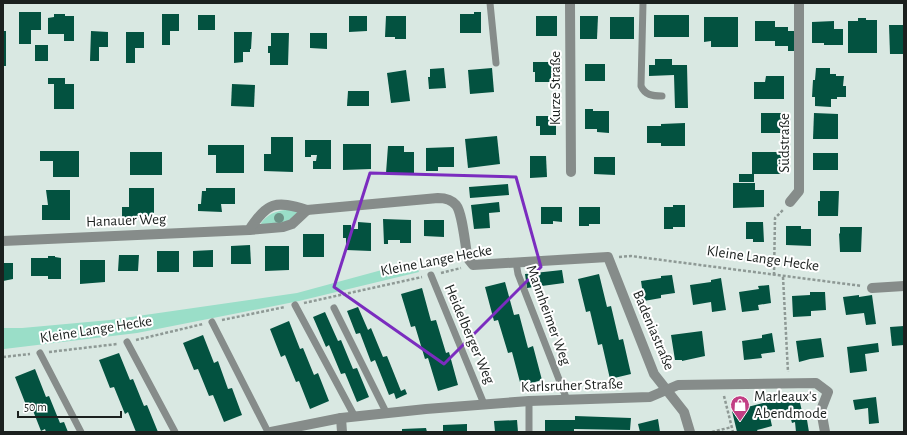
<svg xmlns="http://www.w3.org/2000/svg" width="907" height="435" font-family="'Alegreya Sans',sans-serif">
<rect width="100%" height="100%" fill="#d9e8e2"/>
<!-- green -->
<g fill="#9adec8">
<path d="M295 209 298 212C288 225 276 224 262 225L261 223C270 211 281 210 295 209Z"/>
<polygon points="415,261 419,272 299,301 137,333 4,349 3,348 3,328 22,328 110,320 297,293"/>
</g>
<!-- building -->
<g fill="#035240">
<polygon points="19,12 41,12 41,30 31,30 31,44 19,44"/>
<polygon points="474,12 481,12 481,33 460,33 460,14 474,14"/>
<polygon points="54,14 65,14 65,16 74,16 74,41 64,41 64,34 48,34 48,18 54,17"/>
<polygon points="162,14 179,14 179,31 170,31 170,45 162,45"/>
<rect x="198" y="15" width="17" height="15"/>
<rect x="654" y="15" width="35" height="22"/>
<polygon points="349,16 367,16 367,31 349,32"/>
<polygon points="386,16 406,16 406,39 395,39 395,37 385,37"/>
<rect x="536" y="16" width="21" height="20"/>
<polygon points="580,16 598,16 597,39 580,39"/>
<rect x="610" y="17" width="24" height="22"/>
<polygon points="704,17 738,17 738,47 711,47 711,41 704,42"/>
<polygon points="858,18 866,18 866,20 877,20 877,53 848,53 848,21 858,21"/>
<polygon points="755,21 775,21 775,27 788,27 788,31 794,31 794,51 788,51 788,46 775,46 775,41 755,41"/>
<polygon points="834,21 834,29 843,29 843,45 824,45 824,43 812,43 812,22"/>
<polygon points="889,25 904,25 904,54 890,54"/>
<rect x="3" y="31" width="3" height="35"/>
<polygon points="91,31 108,32 108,47 99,47 99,61 90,61"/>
<polygon points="126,32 144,32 144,48 135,48 135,63 126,63"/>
<polygon points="234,32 252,32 251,49 250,49 250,52 243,52 243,62 234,63"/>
<polygon points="271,33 289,33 288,65 270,65 270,53 268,53 268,46 271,46"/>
<polygon points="310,33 327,33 327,49 310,48"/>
<rect x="35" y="45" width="13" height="16"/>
<polygon points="655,59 672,59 672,65 687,65 688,108 675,108 674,75 649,76 649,65 655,65"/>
<polygon points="533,62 556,62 556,82 535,82 535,72 533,72"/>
<rect x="585" y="64" width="20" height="17"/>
<polygon points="444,68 446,88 429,89 428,77 430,77 430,69"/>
<polygon points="492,68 494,92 470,94 468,70"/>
<polygon points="816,68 830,68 830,74 836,74 836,76 844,76 843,86 846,86 846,97 837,97 837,99 831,99 831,107 815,106 815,97 812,97 813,80 815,80"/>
<polygon points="406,70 410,101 391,103 387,73"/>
<polygon points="766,76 784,76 784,99 754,99 754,82 765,82"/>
<polygon points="48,78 65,78 65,84 74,84 74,109 54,109 54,84 48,84"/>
<polygon points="232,84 255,85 254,107 231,106"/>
<polygon points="348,91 369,91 369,106 347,106"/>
<polygon points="585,109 593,109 593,111 609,111 609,133 597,132 597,129 585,129"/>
<rect x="761" y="113" width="23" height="20"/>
<polygon points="814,113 838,114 838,139 813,139"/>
<polygon points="536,116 556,116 556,135 540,135 540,126 536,126"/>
<polygon points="685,123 685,146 661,146 661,143 647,143 647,126 661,126 661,124"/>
<polygon points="497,136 500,164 468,168 465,139"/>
<polygon points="271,137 293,137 293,172 264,171 264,154 271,154"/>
<polygon points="305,140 331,140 331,169 313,169 313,161 316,161 317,155 311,155 311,157 305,157"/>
<polygon points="343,144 371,144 371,169 343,170"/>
<polygon points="208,145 244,145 244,173 216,173 216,155 208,155"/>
<polygon points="388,146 404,146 404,152 414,152 414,173 386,173"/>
<polygon points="454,147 454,167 438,167 438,171 426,171 426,148"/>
<polygon points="40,151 79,151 79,177 53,177 53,161 40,161"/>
<rect x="130" y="152" width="32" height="23"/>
<polygon points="752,152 783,152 783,174 754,174 754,182 739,182 739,174 752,174"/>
<rect x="813" y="153" width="25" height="17"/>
<polygon points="530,156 546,156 547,177 530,178"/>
<polygon points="594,157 615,157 615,175 594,174"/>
<polygon points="733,183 755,183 755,190 764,190 764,207 733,208"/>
<polygon points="508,184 509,195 470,198 469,187"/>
<polygon points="129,188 154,188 154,218 122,218 122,207 129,207"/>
<polygon points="206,188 235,188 235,204 221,204 222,212 198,211 198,204 201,204 202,191 206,191"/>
<polygon points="46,190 70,190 70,220 42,220 42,205 48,205"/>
<polygon points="820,191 839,191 838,216 818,216 818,201 820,201"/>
<polygon points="499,202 500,212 489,213 490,228 474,229 471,205"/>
<polygon points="673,205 685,205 685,227 673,227 673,229 664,229 664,207 673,207"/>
<polygon points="541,207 562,207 562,222 553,221 553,224 541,224"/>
<polygon points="579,207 600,207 600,224 589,224 589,226 579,226"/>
<polygon points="383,219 411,220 411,243 400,243 400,240 388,240 388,244 384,244"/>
<polygon points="424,220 444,220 444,237 424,236"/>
<polygon points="358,222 371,223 371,251 346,250 346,238 343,238 343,225 351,225 351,229 358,229"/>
<polygon points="746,222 763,222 764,242 753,242 753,239 746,239"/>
<polygon points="786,226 801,226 801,229 811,229 811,246 786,245"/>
<polygon points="840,227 862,227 861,252 840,252 839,233 840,234"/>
<rect x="303" y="234" width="21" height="23"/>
<polygon points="250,245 251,264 231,264 231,246"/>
<polygon points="265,246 289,246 289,270 265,271"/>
<polygon points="213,250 213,267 193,267 193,251"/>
<rect x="157" y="251" width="22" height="21"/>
<polygon points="119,255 139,255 138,271 118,271"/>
<polygon points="48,256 55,256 55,257 61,258 61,279 48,279 48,276 31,276 31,258 48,258"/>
<polygon points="80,260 105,260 105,282 80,284"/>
<polygon points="3,263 13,263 13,279 3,281"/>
<polygon points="562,270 564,283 527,288 525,274"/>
<polygon points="599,274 607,307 611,306 619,340 623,339 631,374 610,379 602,344 598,345 590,311 586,312 578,279"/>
<polygon points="672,275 675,293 661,295 661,298 644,301 641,281 661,278 661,276"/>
<polygon points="721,278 726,310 712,312 711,302 693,305 690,285 711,282 711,280"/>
<polygon points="505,282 514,315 519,314 528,348 533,346 542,380 521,386 512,352 508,353 498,320 494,321 485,287"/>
<polygon points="769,285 771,303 758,305 759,310 742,312 739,292 759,289 758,286"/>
<polygon points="422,288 431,321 436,320 446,353 449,352 458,385 438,391 428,358 425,359 415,326 411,327 401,294"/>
<polygon points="810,292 825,292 826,310 811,311 811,316 793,317 792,296 810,295"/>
<polygon points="859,295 859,297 872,295 876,324 866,325 864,313 846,315 843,297"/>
<polygon points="358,307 368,330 371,328 383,357 387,356 401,391 405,389 407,394 396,399 394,393 389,395 375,360 371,362 360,333 356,334 347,311"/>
<polygon points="325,312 338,341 341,340 353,369 357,368 369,397 357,402 345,373 341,374 329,345 326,347 313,317"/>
<polygon points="289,321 300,349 303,348 314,375 318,373 329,401 310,409 299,381 296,382 285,355 281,357 270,329"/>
<polygon points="904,326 904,345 892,346 890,327"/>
<polygon points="702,331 705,356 682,361 682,360 675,360 671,335"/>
<polygon points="772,333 775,352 761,354 762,358 744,360 742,341 762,338 762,335"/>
<polygon points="203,335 214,363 218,361 228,389 232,388 242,415 224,422 213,395 209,396 198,369 194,370 183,343"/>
<polygon points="821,338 824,357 810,359 799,362 796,341"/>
<polygon points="878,343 879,352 865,354 867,371 850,373 847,347"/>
<polygon points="119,353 130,380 133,379 144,406 147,405 158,432 136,432 128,412 125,414 114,387 110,388 99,360"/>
<polygon points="35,369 46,397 49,396 60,423 64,422 68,432 46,432 45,429 41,431 30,403 26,405 15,377"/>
<polygon points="798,394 804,420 807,420 809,432 796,432 795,422 792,423 789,412 770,417 772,426 757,430 758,432 737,432 732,411"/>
<polygon points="876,397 879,423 869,424 868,408 855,410 853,400"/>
<polygon points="575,416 631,418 630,430 574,429 574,432 545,432 545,420 575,420"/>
<polygon points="658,419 660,432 640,432 638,424"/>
<polygon points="517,420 518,432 495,432 494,421"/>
<polygon points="467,424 467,432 443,432 443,425"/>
<polygon points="426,428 427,432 402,432 402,429"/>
</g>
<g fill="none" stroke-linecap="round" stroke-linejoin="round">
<!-- path -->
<g stroke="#8e9995" stroke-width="2.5" stroke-dasharray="3 2" stroke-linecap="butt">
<polyline points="619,257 631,256 862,286"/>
<polyline points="441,273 461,268"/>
<polyline points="774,275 775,218 783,210"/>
<polyline points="783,277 788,372"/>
<polyline points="304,303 422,277"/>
<polyline points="222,320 285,307"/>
<polyline points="136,340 203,324"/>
<polyline points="49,352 117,344"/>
<polyline points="3,357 30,354"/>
<polyline points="724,396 733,432"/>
<polyline points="712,432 732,427"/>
</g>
<!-- lane -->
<g stroke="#868c8a" stroke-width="7">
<polyline points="490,3 496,63"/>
<path d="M643 3 641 86C645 95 652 96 662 96"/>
<polyline points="516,262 518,274 567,400"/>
<polyline points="431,275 484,404"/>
<polyline points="295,305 355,417"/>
<polyline points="334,308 387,414"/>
<polyline points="212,322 268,432"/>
<polyline points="127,342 175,432"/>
<polyline points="40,353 81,432"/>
<polyline points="529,401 529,432"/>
</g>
<!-- street -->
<g stroke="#868c8a" stroke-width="10">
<polyline points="570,3 571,172"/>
<polyline points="790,202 799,191 799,3"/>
<polyline points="249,230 283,227 292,224 307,210"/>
<path d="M3 241 249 230C268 202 275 200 307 210L438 198C445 198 451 199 456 205 462 212 465 243 467 254L469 260 473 265 608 257 654 374 684 412 690 432"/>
<polyline points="872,288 904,286"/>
<polyline points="341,418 342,432"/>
<polyline points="271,432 341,418 426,409 529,401 650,397 678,385 816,383 828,392 821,410 825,432"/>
</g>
</g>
<!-- trees -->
<circle fill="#6e9287" cx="279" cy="218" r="5"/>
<!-- marked area -->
<path fill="none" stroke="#7b2cbf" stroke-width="3" stroke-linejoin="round" d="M370 173 516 177 541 267 444 364 334 287Z"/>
<!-- icons -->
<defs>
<g id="shop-pin" transform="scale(1)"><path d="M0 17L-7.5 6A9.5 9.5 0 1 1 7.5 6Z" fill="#c23f84" stroke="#fff"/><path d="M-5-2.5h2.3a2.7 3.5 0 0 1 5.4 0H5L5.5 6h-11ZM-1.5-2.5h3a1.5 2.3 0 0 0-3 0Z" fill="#fff"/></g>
</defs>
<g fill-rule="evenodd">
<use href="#shop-pin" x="740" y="405"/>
</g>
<g text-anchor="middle" stroke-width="4" stroke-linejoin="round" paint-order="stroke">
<!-- street labels -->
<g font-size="15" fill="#1b201e" stroke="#fff">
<text transform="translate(555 88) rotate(-90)" y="5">Kurze Straße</text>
<text transform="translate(784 143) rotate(-90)" y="5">Südstraße</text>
<text transform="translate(126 220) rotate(-2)" y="5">Hanauer Weg</text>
<text transform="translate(763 258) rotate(8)" y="5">Kleine Lange Hecke</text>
<text transform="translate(436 260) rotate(-11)" y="5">Kleine Lange Hecke</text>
<text transform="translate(549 315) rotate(70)" y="5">Mannheimer Weg</text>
<text transform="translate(96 329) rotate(-9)" y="5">Kleine Lange Hecke</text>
<text transform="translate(654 330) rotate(67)" y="5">Badeniastraße</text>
<text transform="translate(470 334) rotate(67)" y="5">Heidelberger Weg</text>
<text transform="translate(572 385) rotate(-2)" y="5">Karlsruher Straße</text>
</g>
<!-- poi labels -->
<g font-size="15" fill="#1b201e" stroke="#fff" text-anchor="start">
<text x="754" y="401">Marleaux's<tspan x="754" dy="17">Abendmode</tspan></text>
</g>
</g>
<!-- border -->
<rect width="907" height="435" fill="none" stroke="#1b201e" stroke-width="8"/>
<!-- scale -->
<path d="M18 411v6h103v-6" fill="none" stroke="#1b201e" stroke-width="2"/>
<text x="24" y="411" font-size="12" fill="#1b201e" stroke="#ffffff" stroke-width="3" paint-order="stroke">50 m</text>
</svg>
